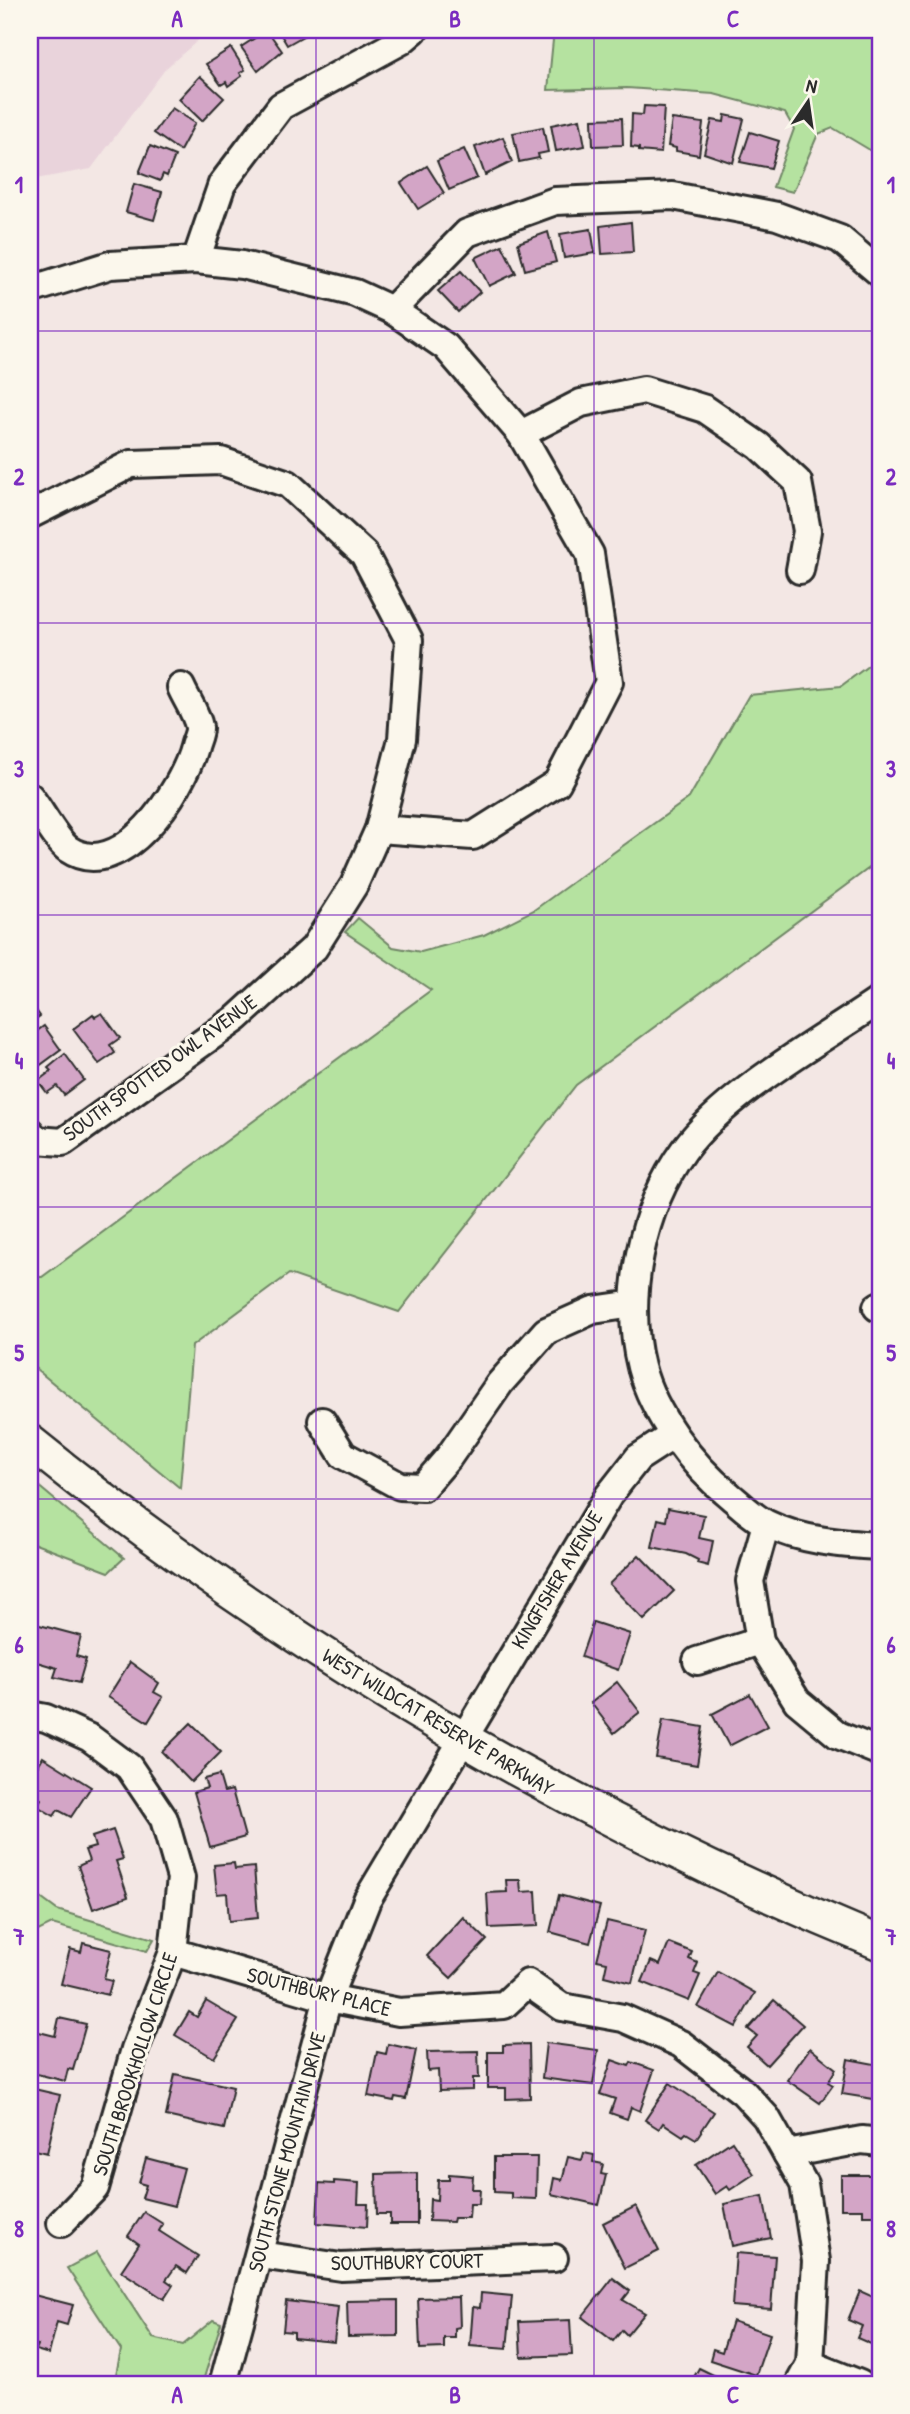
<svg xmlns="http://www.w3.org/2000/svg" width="910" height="2414" font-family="'Patrick Hand',sans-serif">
<rect width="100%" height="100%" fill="#f3e7e4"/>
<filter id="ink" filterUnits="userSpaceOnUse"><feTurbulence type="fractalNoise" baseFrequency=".0143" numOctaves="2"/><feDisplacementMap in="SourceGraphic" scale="14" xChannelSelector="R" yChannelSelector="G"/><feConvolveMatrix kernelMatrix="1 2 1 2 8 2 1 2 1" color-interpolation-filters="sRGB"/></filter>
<g filter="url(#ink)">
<!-- built -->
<polygon fill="#e9d3db" points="30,30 210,30 166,68 91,169 30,180"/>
<!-- green -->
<g fill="#b5e2a0" stroke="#708666" stroke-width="2">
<polygon points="554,30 880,30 880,156 833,128 818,134 793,192 773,187 794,129 785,113 714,94 627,88 548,90"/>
<polygon points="880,657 880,860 576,1085 399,1312 289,1274 192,1346 180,1488 30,1364 30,1277 42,1277 431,990 345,932 358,918 393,947 421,952 484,935 534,910 689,798 749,695 841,686"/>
<polygon points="30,1479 124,1558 109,1572 30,1542"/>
<polygon points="30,1890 57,1910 154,1939 147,1951 52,1924 30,1935"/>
<polygon points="97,2252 153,2338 183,2345 213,2320 221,2323 202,2384 114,2384 121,2350 67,2268"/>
</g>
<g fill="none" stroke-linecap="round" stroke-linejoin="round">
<!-- stream -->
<polyline stroke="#5d8a97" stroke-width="5" points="845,30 880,37"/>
</g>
<!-- building -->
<g fill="#d3a5c6" stroke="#2b2b2b" stroke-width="2">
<polygon points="267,30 282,51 258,71 241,47"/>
<polygon points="278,30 311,30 312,31 287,45"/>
<polygon points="231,48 245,70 240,73 242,76 228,86 226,82 221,85 206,64"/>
<polygon points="200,76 224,98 202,121 179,99"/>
<polygon points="644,106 664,107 661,153 639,151 639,148 631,147 632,114 643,115"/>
<polygon points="172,108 195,123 180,151 154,133"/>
<polygon points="725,115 744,119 733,163 704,153 712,120 724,122"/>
<polygon points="622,118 623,145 593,146 592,119"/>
<polygon points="580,119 585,146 556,151 551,125"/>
<polygon points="672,119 703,123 699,155 676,151 676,148 668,146"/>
<polygon points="543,127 548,152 538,154 539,158 519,162 513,133"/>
<polygon points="750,132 779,141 771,168 740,162"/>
<polygon points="503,137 512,162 485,175 475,147"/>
<polygon points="150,146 175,156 167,176 163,174 160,181 139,173"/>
<polygon points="464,149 477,178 449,190 437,161"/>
<polygon points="427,166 444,193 418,209 401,183"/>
<polygon points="134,184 162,192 154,220 126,212"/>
<polygon points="631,222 633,252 602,254 600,226"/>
<polygon points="591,229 595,253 564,258 560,234"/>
<polygon points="548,232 556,262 525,270 518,243"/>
<polygon points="502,245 516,273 489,286 475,258"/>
<polygon points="461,271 480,292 458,312 438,291"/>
<polygon points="30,1002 40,1016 30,1023"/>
<polygon points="102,1013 120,1038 110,1045 115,1053 99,1064 73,1029 93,1014 95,1017"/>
<polygon points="44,1026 61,1050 31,1072 30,1036"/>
<polygon points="65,1054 84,1080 64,1095 57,1086 47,1093 38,1081 51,1071 48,1068"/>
<polygon points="668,1508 704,1515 699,1538 713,1541 708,1566 697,1563 698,1560 686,1554 652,1547 658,1519 666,1521"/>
<polygon points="639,1555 674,1591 644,1620 609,1584"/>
<polygon points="593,1622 630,1634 618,1670 581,1657"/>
<polygon points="32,1623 81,1636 76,1656 86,1659 79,1683 54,1677 57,1668 30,1660"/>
<polygon points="130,1662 159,1683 154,1692 163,1697 148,1722 108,1697"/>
<polygon points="617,1682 640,1712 614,1733 591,1703"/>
<polygon points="750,1694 768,1726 729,1746 712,1714"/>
<polygon points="663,1720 703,1727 697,1765 656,1758"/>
<polygon points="191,1723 221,1752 191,1782 162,1752"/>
<polygon points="43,1757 91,1787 71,1817 58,1810 54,1816 37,1806 41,1799 30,1792 30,1779"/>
<polygon points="219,1775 224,1792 232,1790 245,1837 210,1847 194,1792 207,1788 204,1779"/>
<polygon points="113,1830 123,1859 116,1861 128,1897 93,1909 78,1866 89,1861 85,1850 95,1847 92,1837"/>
<polygon points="234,1863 235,1869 254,1867 258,1918 229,1921 227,1893 217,1894 214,1865"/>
<polygon points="506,1880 520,1880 521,1892 536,1891 538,1926 489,1928 487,1893 507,1892"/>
<polygon points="559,1895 600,1906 590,1943 550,1932"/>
<polygon points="463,1917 487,1940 451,1978 427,1956"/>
<polygon points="607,1921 645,1930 632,1983 604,1976 607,1962 597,1960"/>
<polygon points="83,1943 111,1950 104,1979 112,1981 108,1995 61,1984 70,1949 81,1952"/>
<polygon points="669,1943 692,1952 689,1959 698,1963 694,1973 700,1975 689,2001 642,1982 651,1961 660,1965"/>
<polygon points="718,1972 755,1993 736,2027 698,2007"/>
<polygon points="774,2000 803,2025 767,2065 747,2047 757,2036 748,2029"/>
<polygon points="206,2001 238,2020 214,2058 175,2035 189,2012 197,2017"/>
<polygon points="59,2018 86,2024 73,2070 68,2069 65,2081 33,2073 36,2061 30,2060 35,2031 55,2036"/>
<polygon points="546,2043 598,2050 593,2085 542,2078"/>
<polygon points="388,2044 416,2050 406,2099 395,2097 394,2101 368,2096 377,2052 386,2054"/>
<polygon points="529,2044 530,2098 506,2099 506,2088 488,2088 488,2052 503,2052 503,2045"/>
<polygon points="810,2048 836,2069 828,2082 833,2085 820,2103 787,2080"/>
<polygon points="478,2051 479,2078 473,2078 473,2090 439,2091 438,2070 428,2071 427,2052"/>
<polygon points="848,2059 880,2065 880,2100 842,2094"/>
<polygon points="612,2060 629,2066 631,2062 654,2070 640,2111 631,2107 627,2119 610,2113 615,2099 600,2094"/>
<polygon points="175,2074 233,2087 224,2129 166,2116"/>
<polygon points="670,2083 714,2112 696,2139 686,2133 683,2136 663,2123 659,2129 645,2120"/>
<polygon points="30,2088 60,2095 47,2153 30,2149"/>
<polygon points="732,2141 754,2174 730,2190 727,2186 715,2194 696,2165"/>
<polygon points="584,2153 594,2155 593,2162 603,2164 601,2174 606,2175 599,2205 551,2194 554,2178 562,2180 568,2157 582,2160"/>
<polygon points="494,2157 537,2157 536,2199 511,2198 511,2193 494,2192"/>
<polygon points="146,2158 184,2168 174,2206 142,2198 146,2185 139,2183"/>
<polygon points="417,2173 417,2224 390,2224 390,2214 377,2214 376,2174"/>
<polygon points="449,2174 473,2176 472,2189 480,2189 479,2204 470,2204 469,2218 454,2218 453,2222 429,2221 430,2199 437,2200 438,2180 449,2180"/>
<polygon points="841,2175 880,2175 880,2215 863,2215 863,2209 841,2209"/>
<polygon points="334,2181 359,2183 358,2204 368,2204 367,2227 317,2223 319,2183 334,2184"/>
<polygon points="763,2196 771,2238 732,2246 724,2204"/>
<polygon points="636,2206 659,2251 625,2268 603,2223"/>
<polygon points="144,2212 163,2224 159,2231 198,2256 187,2273 176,2266 166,2280 173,2285 164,2299 121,2271 139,2244 128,2236"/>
<polygon points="736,2253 775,2256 771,2309 732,2306"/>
<polygon points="613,2278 630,2291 623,2300 645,2313 627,2335 622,2330 613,2341 582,2317"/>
<polygon points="877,2287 880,2289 880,2348 857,2338 862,2326 848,2320 860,2291 873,2297"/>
<polygon points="481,2293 512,2296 507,2349 470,2346 473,2307 480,2308"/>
<polygon points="30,2294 73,2305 67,2325 57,2322 49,2354 36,2350 38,2345 30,2343"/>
<polygon points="459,2297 460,2327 455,2328 455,2338 444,2338 444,2348 420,2349 418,2298"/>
<polygon points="398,2300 398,2336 348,2337 347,2301"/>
<polygon points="286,2301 338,2307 334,2342 294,2338 294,2332 283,2331"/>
<polygon points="570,2320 572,2355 521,2357 519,2322"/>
<polygon points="732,2321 770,2334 756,2375 710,2360 713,2349 722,2352"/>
<polygon points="699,2368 732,2384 690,2384"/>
</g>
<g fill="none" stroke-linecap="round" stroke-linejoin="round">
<!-- minor casing -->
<g stroke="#2b2b2b" stroke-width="32">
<g id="minor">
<polyline points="196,260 222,184 281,106 401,41 414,30"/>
<polyline points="30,290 110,265 196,260 242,265 355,293 392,310 446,347 521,434 590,554 609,682 557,783 473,836 379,829"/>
<polyline points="392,310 467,233 555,201 673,196 777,216 840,239 880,273"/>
<polyline points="521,434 581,403 644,390 705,409 759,446 798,482 807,531 800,570"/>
<polyline points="30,515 131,464 221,461 288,484 364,554 409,640 402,739 379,829 354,885 314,948 237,1018 63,1142 36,1140 30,1132"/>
<path d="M30 797C40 810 56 840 68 849 121 885 183 789 194 747 195 742 200 732 199 727 197 714 186 699 181 687"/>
<path d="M880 1000C819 1042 727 1092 684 1150 642 1208 623 1297 641 1367 653 1413 692 1466 729 1495 741 1505 754 1518 767 1524 802 1541 842 1544 880 1546"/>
<polyline points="877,1307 880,1305"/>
<polyline points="322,1421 343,1455 400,1486 423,1487 448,1458 500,1383 546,1331 593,1310 634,1304"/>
<polyline points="766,1524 750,1581 760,1641 797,1701 838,1735 880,1752"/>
<polyline points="697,1661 760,1641"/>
<polyline points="30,1715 46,1718 90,1738 129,1767 164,1819 181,1878 173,1952 135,2049 95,2188 61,2223"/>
<polyline points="173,1952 328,1998 399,2012 504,2005 528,1983 562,2007 623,2018 681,2044 743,2092 766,2117 804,2184 816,2261 810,2364 799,2384"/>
<polyline points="787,2154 862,2140 880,2142"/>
<polyline points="260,2255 341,2267 554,2258"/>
<polyline points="810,2364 860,2384"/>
<polyline points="223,2384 328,1998 367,1900 609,1495 638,1458 672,1436"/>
</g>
</g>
<!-- major casing -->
<g stroke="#2b2b2b" stroke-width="38">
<path id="major" d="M30 1442C290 1652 572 1816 880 1943"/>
</g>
<!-- minor -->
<use href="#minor" stroke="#fbf7ec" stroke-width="26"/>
<!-- major -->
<use href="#major" stroke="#fbf7ec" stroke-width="33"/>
</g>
</g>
<!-- grid -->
<path fill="none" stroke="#7b2cbf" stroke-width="2" stroke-opacity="0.55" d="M316 30V2384M594 30V2384M30 331H880M30 623H880M30 915H880M30 1207H880M30 1499H880M30 1791H880M30 2083H880"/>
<g text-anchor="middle" stroke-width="6" stroke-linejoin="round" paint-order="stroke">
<!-- street labels -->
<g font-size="21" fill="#2b2b2b" stroke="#fbf7ec">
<text transform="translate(160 1068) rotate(-36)" y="7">SOUTH SPOTTED OWL AVENUE</text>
<text transform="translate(557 1580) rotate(-59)" y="7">KINGFISHER AVENUE</text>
<text transform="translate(438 1722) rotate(31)" y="7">WEST WILDCAT RESERVE PARKWAY</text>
<text transform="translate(319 1992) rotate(14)" y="7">SOUTHBURY PLACE</text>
<text transform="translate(135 2064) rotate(-72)" y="7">SOUTH BROOKHOLLOW CIRCLE</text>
<text transform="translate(287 2152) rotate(-75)" y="7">SOUTH STONE MOUNTAIN DRIVE</text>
<text transform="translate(407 2262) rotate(-1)" y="7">SOUTHBURY COURT</text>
</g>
</g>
<!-- margin -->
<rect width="910" height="2414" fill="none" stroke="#fbf7ec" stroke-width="77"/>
<!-- north arrow -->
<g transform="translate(808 102) rotate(13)" stroke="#fbf7ec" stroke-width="5" paint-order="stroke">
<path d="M0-5L12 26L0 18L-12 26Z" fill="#2b2b2b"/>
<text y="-10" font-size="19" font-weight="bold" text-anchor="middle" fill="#2b2b2b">N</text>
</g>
<rect x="38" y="38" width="834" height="2338" fill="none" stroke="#7b2cbf" stroke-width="2.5"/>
<g font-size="23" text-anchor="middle" font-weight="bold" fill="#7b2cbf">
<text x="177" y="27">A</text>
<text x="455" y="27">B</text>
<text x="733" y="27">C</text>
<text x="19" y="193">1</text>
<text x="891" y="193">1</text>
<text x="19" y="485">2</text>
<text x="891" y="485">2</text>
<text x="19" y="777">3</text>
<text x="891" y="777">3</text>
<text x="19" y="1069">4</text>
<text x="891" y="1069">4</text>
<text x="19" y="1361">5</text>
<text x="891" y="1361">5</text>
<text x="19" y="1653">6</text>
<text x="891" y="1653">6</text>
<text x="19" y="1945">7</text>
<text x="891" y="1945">7</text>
<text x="19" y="2237">8</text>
<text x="891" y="2237">8</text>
<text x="177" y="2403">A</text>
<text x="455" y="2403">B</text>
<text x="733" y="2403">C</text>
</g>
</svg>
